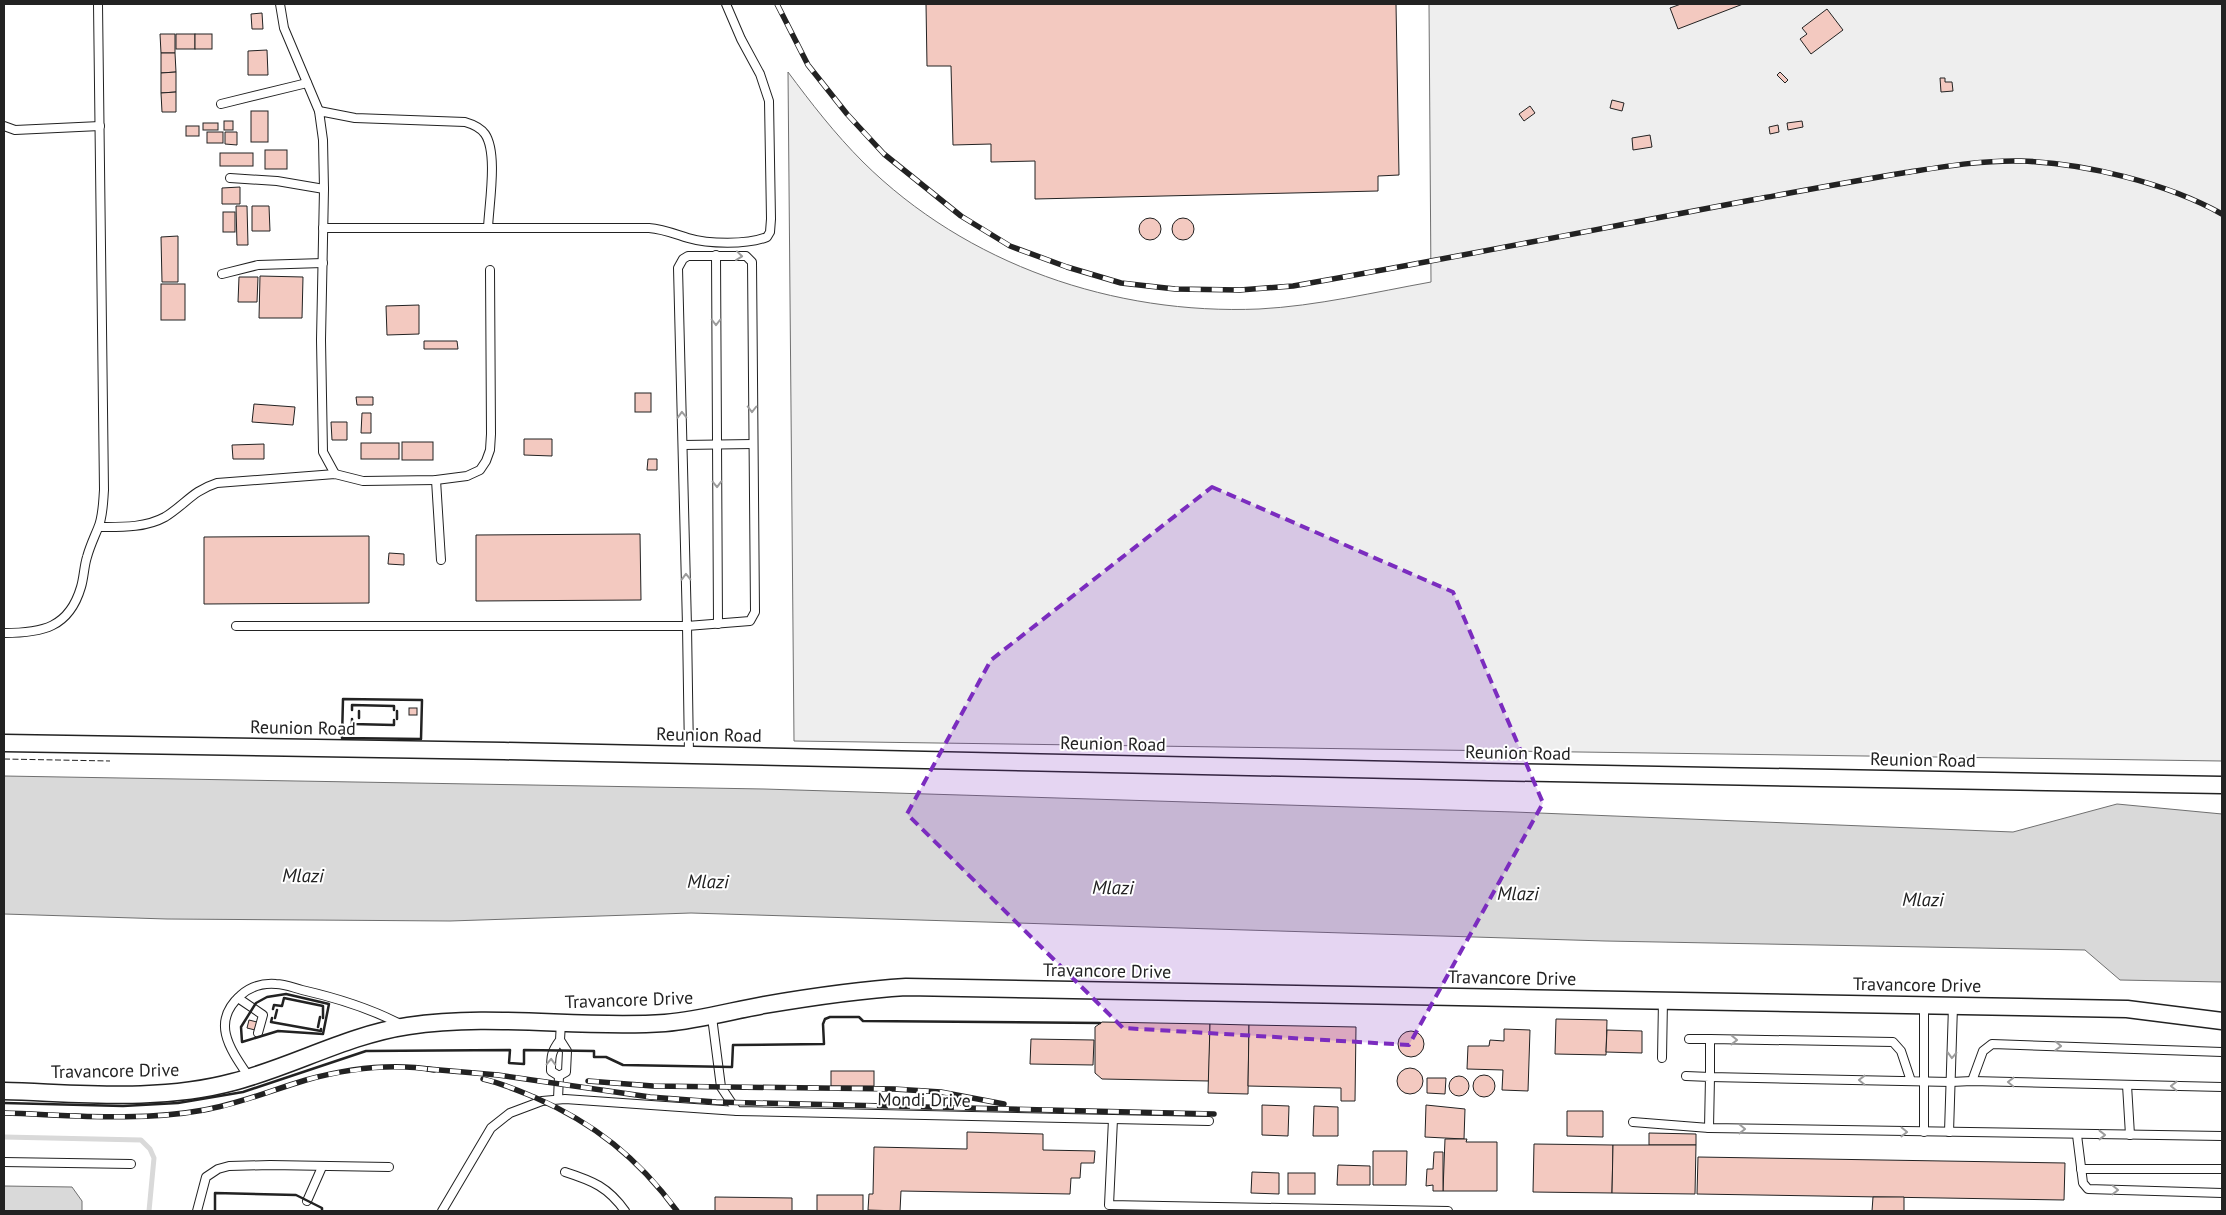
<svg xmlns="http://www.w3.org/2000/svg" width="2226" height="1215" font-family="'PT Sans',sans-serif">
<rect width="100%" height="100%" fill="#fff"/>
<!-- green -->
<path fill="#eee" stroke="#6f6f6f" d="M1429 4H2222V761L794 741 788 72C811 103 835 134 863 162 967 265 1114 315 1259 309 1317 306 1375 292 1431 282Z"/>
<!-- water -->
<g fill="#d9d9d9" stroke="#6f6f6f">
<polygon points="4,776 764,789 1514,812 2013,832 2117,804 2222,814 2222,982 2120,980 2085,950 1605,941 691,913 450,921 167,919 4,914"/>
<polygon points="4,1186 72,1187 82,1201 82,1211 4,1211"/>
</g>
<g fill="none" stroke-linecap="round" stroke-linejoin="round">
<!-- stream -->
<polyline stroke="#d9d9d9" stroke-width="5" points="4,1137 141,1140 150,1149 154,1158 149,1211"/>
</g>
<!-- building -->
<g fill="#f3c9c0" stroke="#222">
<polygon points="926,4 1396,4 1399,175 1378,176 1378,191 1035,199 1035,161 991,162 991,144 953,145 951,66 927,66"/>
<polygon points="1681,4 1743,4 1678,29 1670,8"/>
<polygon points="1827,9 1843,30 1811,54 1800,39 1807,34 1802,28"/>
<polygon points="262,13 263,29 252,29 251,14"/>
<polygon points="160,34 175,34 175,53 161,53"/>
<rect x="176" y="34" width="19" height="15"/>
<rect x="195" y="34" width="17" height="15"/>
<polygon points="267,50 268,75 248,75 248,51"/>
<polygon points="161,53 175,53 176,72 161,73"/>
<polygon points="176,72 176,92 161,93 161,73"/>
<polygon points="1780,72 1788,80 1785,83 1777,75"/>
<polygon points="1940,78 1945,78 1945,82 1952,82 1953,91 1941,92"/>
<polygon points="176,92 176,112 162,112 161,93"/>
<polygon points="1612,100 1624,103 1622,111 1610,108"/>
<polygon points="1530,106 1535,113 1524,121 1519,114"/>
<rect x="251" y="111" width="17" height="31"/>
<rect x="224" y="121" width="9" height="9"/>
<polygon points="1802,121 1803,127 1788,130 1787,123"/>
<rect x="203" y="123" width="15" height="7"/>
<polygon points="1778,125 1779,132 1770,134 1769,127"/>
<rect x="186" y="126" width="13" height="10"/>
<rect x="207" y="132" width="16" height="11"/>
<polygon points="225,132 237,132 237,145 225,144"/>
<polygon points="1650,135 1652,147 1633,150 1632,138"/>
<rect x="265" y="150" width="22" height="19"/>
<rect x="220" y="153" width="33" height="13"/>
<polygon points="240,187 240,204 222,204 222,188"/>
<polygon points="236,206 247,206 248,245 237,245"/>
<polygon points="252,206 269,206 270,231 252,231"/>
<rect x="223" y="212" width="12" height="20"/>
<circle cx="1150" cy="229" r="11"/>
<circle cx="1183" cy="229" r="11"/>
<polygon points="178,236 178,282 162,282 161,237"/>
<polygon points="260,276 303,277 302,318 259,318"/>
<polygon points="239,277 258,277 257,302 238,302"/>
<rect x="161" y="284" width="24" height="36"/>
<polygon points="419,305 419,334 387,335 386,306"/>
<polygon points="424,341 457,341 458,349 424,349"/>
<rect x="635" y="393" width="16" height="19"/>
<polygon points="356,397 373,397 373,405 357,405"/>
<polygon points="254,404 295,407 293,425 252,422"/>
<polygon points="362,413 371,413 371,433 361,433"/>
<polygon points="331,422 347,422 347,440 332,440"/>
<polygon points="524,439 552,439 552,456 524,455"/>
<rect x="402" y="442" width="31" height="18"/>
<rect x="361" y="443" width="38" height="16"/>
<polygon points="264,444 264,459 233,459 232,445"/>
<polygon points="648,459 657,459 657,470 647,470"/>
<polygon points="640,534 641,600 476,601 476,535"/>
<polygon points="369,536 369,603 204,604 204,537"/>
<polygon points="389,553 404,554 404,565 388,564"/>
<rect x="409" y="708" width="8" height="7"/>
<polygon points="1556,1019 1607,1020 1606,1055 1555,1054"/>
<polygon points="249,1020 257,1022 255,1030 247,1028"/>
<polygon points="1102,1022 1210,1024 1209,1081 1102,1079 1095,1073 1095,1027"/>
<polygon points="1210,1024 1249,1025 1248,1094 1208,1093"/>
<polygon points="1249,1025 1356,1027 1355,1101 1341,1101 1341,1088 1248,1086"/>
<polygon points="1504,1029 1530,1030 1528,1091 1502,1090 1503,1070 1467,1069 1468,1046 1489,1046 1490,1040 1504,1041"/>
<polygon points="1607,1030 1642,1031 1642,1053 1606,1052"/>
<circle cx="1411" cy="1044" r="13"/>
<polygon points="1031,1039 1094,1040 1093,1065 1030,1064"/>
<circle cx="1410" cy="1081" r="13"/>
<rect x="831" y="1071" width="43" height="15"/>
<circle cx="1484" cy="1086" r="11"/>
<circle cx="1459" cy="1086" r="10"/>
<polygon points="1427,1078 1446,1078 1445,1094 1427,1093"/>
<polygon points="1262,1105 1289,1106 1288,1136 1262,1135"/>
<polygon points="1426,1105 1465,1109 1464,1139 1425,1137"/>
<polygon points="1314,1106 1338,1107 1338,1136 1313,1136"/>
<polygon points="1567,1111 1603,1111 1603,1137 1567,1136"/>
<polygon points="967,1132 1043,1134 1043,1150 1095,1151 1094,1163 1081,1163 1080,1178 1071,1178 1070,1194 901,1191 900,1211 868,1210 869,1194 873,1194 874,1147 967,1149"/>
<polygon points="1649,1133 1696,1134 1696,1145 1649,1145"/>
<polygon points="1445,1139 1467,1139 1466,1142 1497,1142 1497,1191 1443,1191"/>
<polygon points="1534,1144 1613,1145 1612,1193 1533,1192"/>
<polygon points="1613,1145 1696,1145 1695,1194 1612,1193"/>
<polygon points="1373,1151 1407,1151 1406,1185 1373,1185"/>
<polygon points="1434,1152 1443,1152 1443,1191 1433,1191 1433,1185 1426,1186 1427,1169 1433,1169"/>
<polygon points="1698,1157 2065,1163 2064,1200 1697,1194"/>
<polygon points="1338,1165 1370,1166 1370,1185 1337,1185"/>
<polygon points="1252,1172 1279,1173 1279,1194 1251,1193"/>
<rect x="1288" y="1173" width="27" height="21"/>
<rect x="817" y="1195" width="46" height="16"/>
<polygon points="715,1197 792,1198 792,1211 715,1211"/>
<polygon points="1873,1197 1904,1197 1904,1211 1872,1211"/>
</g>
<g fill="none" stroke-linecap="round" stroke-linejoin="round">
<!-- lane casing -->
<g stroke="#222" stroke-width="10">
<g id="lane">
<polyline points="280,4 284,28 319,111"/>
<polyline points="221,104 307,83"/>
<polyline points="4,126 15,130 100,126"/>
<polyline points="230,178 277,181 324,189"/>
<path d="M323 228H649C663 229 675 234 688 238 708 244 747 245 767 237L770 232 771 219 769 101 760 74 741 39 726 4"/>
<polyline points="716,255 718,624"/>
<polyline points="222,274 258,265 323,263"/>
<polyline points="683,445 753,444"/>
<path d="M335 474 323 452 321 340 324 189 323 140 319 111 355 118 465 122C472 124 480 127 485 134 498 153 489 204 488 228"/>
<polyline points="436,480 441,560"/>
<path d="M99 527C121 527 145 528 165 517 186 504 192 491 217 483L335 474 363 481 436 480 467 476 480 470 486 461 490 450 491 434 490 270"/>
<polyline points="236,626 687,626 750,621 755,612 752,262 746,256 688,256 683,259 678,268 687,626 689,754"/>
<path d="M4 633C42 633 69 628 81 587 84 577 84 566 87 557 90 546 94 538 98 528 103 517 103 503 104 490L98 4"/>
<polyline points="238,998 263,1015 258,1033"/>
<polyline points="712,1017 721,1087 737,1111 1209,1121"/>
<polyline points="1689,1039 1710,1039"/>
<path d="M560 1040C551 1052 551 1056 551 1071L559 1076 566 1072 567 1051 560 1040 561 1022"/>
<polyline points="1662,1058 1663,1000"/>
<polyline points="1686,1076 1710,1077 1709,1128 2222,1136"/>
<path d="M249 1077C230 1049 210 1022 241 995 250 987 263 983 276 984 285 984 294 988 302 990 337 998 370 1008 402 1025"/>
<polyline points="1911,1081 1901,1051 1893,1042 1710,1039 1710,1077 1951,1082 1972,1081 2222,1087"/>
<polyline points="1972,1081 1983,1051 1992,1044 2222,1052"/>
<polyline points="2127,1085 2130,1135"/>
<polyline points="558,1099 559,1076"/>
<polyline points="1113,1119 1109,1205 1448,1211"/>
<polyline points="1633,1122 1709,1128"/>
<polyline points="1924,1132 1924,1006"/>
<polyline points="1949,1132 1953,1006"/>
<polyline points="2077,1135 2083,1183 2088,1189 2222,1193"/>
<polyline points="4,1162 131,1164"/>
<polyline points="2081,1169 2222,1169"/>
<path d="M565 1172C593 1181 608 1187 625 1211"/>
<polyline points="307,1201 322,1167"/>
<polyline points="197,1211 206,1177 218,1169 229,1166 270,1165 389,1167"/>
<polyline points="442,1211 491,1128 510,1113 542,1101 565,1099 737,1111"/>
</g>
</g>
<!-- street casing -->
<g stroke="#222" stroke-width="19">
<g id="street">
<polyline points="4,743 504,751 1489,772 2222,785"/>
<path d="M4 1091C79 1093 159 1102 233 1082 292 1067 347 1035 408 1026 493 1013 579 1029 665 1023 699 1020 731 1011 764 1005 811 997 858 990 906 987L2127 1009 2222 1021"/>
</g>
</g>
<!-- lane -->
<use href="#lane" stroke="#fff" stroke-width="8"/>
<!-- street -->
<use href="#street" stroke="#fff" stroke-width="16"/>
<!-- rail casing -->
<g stroke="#222" stroke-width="5.5">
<g id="rail">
<path d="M777 4 808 65 847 114 884 154 961 216 1010 246 1067 267 1121 283 1175 289 1240 290 1293 286C1448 259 1602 228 1757 199 1806 190 1854 181 1903 173 1942 167 1981 160 2021 161 2084 163 2167 183 2222 214"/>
<polyline points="428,1069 498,1075 650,1097 716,1102 1214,1114"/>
<path d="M483 1079C501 1083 517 1090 534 1097 594 1123 638 1158 677 1211"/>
<polyline points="588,1081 653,1086 894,1089 941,1092 1004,1104"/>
<path d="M4 1113C70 1115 138 1122 204 1110 239 1104 272 1090 306 1080 346 1069 393 1063 434 1070"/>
</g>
</g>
<!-- rail -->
<use href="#rail" stroke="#fff" stroke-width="4" stroke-dasharray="11" stroke-linecap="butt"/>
<!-- fence -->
<polyline stroke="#222" stroke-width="1" stroke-dasharray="6 2.5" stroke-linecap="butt" points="4,759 110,761"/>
<!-- wall -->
<g stroke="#222" stroke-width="2.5">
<polygon points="343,699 422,700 421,739 342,738"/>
<polyline points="352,710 352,705 394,706 394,710"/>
<polyline points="359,718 359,711"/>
<polyline points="352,719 352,724 394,725 394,720"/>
<polyline points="397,719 397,711"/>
<polygon points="286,994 329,1004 323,1034 278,1031 242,1042 241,1027 256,1003 267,997"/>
<polyline points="273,1009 274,1005 282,1006 284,998 323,1006 323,1018"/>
<polyline points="272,1018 271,1022 321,1031 321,1029"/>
<polyline points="275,1018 277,1010"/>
<polyline points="318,1027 320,1017"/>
<polyline points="4,1103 123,1106 178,1103 243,1092 366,1051 510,1050 509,1063 524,1064 524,1050 594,1051 594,1057 606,1057 623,1065 732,1067 733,1045 824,1044 823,1024 825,1019 830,1017 859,1017 863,1021 1100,1023"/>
<polyline points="215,1211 215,1193 296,1195 322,1208 322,1211"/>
</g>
</g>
<!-- one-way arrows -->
<defs><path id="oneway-chevron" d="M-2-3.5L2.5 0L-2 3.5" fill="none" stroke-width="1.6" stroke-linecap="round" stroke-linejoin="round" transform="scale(1.25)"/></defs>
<g stroke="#9c9c9c">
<use href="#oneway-chevron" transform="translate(739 256) rotate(6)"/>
<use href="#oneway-chevron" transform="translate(716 322) rotate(90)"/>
<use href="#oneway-chevron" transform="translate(752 409) rotate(90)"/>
<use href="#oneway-chevron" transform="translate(682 415) rotate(-92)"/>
<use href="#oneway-chevron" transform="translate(717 484) rotate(89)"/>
<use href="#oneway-chevron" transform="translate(686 577) rotate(-91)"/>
<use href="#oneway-chevron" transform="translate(1734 1040) rotate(1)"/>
<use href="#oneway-chevron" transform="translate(2058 1046) rotate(2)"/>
<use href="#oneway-chevron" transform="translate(1952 1055) rotate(92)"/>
<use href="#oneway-chevron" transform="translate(551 1062) rotate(-88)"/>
<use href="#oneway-chevron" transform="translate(1862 1080) rotate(-179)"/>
<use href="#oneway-chevron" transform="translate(2011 1082) rotate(-179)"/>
<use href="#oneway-chevron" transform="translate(2174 1086) rotate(-179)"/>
<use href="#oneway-chevron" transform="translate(1742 1129) rotate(1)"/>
<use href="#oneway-chevron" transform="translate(1904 1132) rotate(1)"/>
<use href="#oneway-chevron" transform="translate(2102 1135)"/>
<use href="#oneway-chevron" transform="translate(2115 1190) rotate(1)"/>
</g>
<!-- marked area -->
<path fill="#7b2cbf" fill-opacity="0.2" stroke="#7b2cbf" stroke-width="4" stroke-dasharray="10 6" stroke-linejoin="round" d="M1212 487 1453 592 1543 803 1409 1045 1123 1028 907 814 991 660Z"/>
<g text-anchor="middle" stroke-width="4" stroke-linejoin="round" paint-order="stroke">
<!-- street labels -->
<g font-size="18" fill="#222" stroke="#fff">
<text transform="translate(303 728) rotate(1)" y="6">Reunion Road</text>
<text transform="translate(709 735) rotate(1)" y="6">Reunion Road</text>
<text transform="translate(1113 744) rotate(1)" y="6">Reunion Road</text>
<text transform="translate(1518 753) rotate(1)" y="6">Reunion Road</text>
<text transform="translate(1923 760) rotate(1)" y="6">Reunion Road</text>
<text transform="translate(1107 971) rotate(1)" y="6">Travancore Drive</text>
<text transform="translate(1512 978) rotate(1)" y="6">Travancore Drive</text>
<text transform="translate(1917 985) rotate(1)" y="6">Travancore Drive</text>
<text transform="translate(629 1000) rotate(-2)" y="6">Travancore Drive</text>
<text transform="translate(115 1071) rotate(-1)" y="6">Travancore Drive</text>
<text transform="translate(924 1100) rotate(1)" y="6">Mondi Drive</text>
</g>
<!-- water labels -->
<g font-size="19" font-style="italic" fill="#222" stroke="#fff">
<text transform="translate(303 875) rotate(1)" y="7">Mlazi</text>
<text transform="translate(708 881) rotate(1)" y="7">Mlazi</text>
<text transform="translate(1113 887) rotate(1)" y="7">Mlazi</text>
<text transform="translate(1518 893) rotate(1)" y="7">Mlazi</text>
<text transform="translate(1923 899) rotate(1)" y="7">Mlazi</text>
</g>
</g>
<!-- border -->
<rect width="2226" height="1215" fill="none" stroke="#222222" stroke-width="10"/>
</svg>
